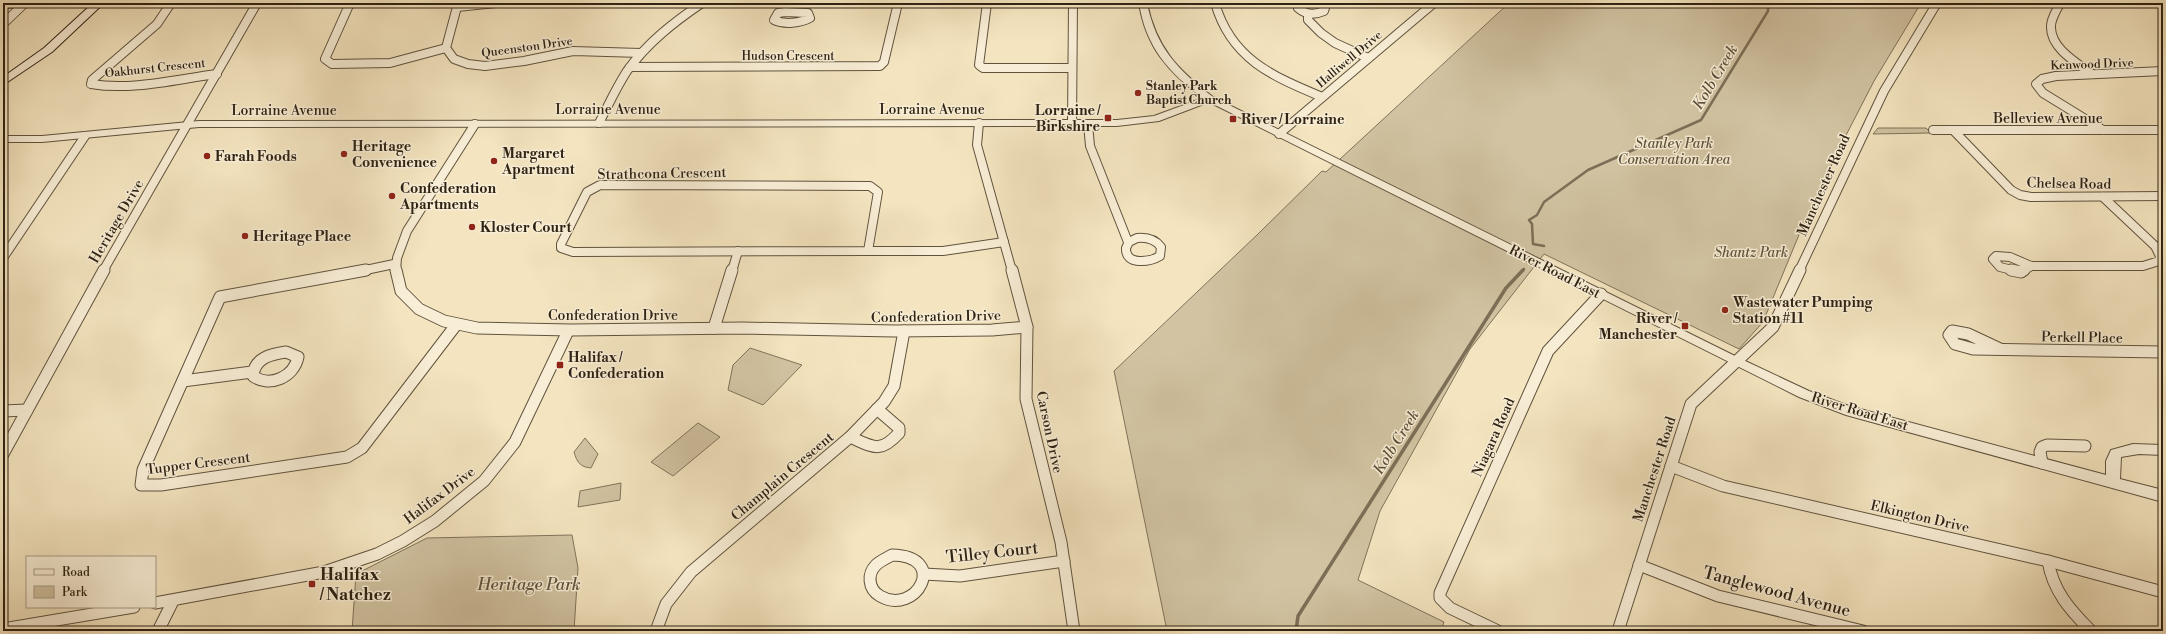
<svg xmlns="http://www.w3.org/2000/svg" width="2166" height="634" font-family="'Libre Bodoni',serif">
<rect width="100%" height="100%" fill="#f4e5c0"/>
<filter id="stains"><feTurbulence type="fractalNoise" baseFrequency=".005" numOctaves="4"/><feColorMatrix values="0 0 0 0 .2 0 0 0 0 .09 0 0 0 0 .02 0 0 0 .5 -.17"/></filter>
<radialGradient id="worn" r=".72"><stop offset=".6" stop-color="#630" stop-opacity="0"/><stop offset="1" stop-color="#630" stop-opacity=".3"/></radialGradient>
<!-- green -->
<g fill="#d2c4a3" stroke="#80735b">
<polygon points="1509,3 1921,3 1874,81 1841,145 1801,230 1763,322 1739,349 1544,254 1470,349 1380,511 1358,580 1444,622 1441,631 1167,631 1114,371 1258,234 1322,171 1326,172"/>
<polygon points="1878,128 1926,128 1931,133 1873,134"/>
<polygon points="750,348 802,365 763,405 728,390 733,365"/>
<polygon points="698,423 720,437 673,476 651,462"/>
<path d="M585 438 598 454 591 468C580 467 577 462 574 452Z"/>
<polygon points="621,483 620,500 578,507 580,491"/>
<polygon points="572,535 578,568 574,631 352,631 356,574 427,538"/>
</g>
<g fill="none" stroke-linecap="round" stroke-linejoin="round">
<!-- stream-far1 -->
<g stroke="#7d6f57" stroke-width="2.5">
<polyline points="1544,246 1533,244 1532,224 1529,220 1537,215 1544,202 1588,170 1701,120 1768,11 1768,3"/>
<polyline points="1522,271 1524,269"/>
</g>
<!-- stream -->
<polyline stroke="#7d6f57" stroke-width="3.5" points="1296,631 1298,616 1506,288 1523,270"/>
<!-- minor-far1 casing -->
<g stroke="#60533e" stroke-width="10">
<g id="minor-far1">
<path d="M171 3 157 24 92 80 91 84C132 91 177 79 217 74"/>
<polyline points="350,3 325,59 332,64 390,63 446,48"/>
<polyline points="458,3 446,48 454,59 468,64 485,66 524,61 573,51 641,53"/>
<polyline points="987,3 979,65 983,68 1072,68"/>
<path d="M1215 3C1231 59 1272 76 1322 97"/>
<path d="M1300 3 1298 8C1306 15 1315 15 1324 11L1325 8 1320 3"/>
<path d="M2060 3C2057 10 2051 18 2051 26 2050 48 2077 63 2092 74"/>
<polyline points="3,4 22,3"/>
<polyline points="457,7 496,3"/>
<path d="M785 12 808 13 810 18C801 23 784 25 774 20L778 13Z"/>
<polyline points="1308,14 1308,20 1321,33 1335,43 1368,58"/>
<polyline points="3,24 25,3"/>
<polyline points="630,67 880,66 884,62 898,3"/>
<path d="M599 123C608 106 616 88 627 71 647 43 674 22 702 3"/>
<polyline points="979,123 977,145 1012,271"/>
<polyline points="1072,124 1073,3"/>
<polyline points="1088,124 1090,146 1128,242"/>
<polyline points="1933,130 2163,130"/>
<polyline points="2103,130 2043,93 2036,84 2042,79 2056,76 2163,71"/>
<polyline points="1954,131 2011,190 2020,195 2031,197 2163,196"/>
<polyline points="1279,134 1434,3"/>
<polygon points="600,185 870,186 878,192 868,251 573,252 561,248 561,244 587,192"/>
<path d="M1137 238C1147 237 1155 239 1161 247L1160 256C1150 262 1125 266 1126 248L1129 242Z"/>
<polyline points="868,251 943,251 1004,242"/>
<polyline points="3,258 85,136"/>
<polyline points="2031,266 2143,266 2159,261 2160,256 2155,246 2103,197"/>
<polyline points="103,271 257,3"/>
<polyline points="361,271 394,264"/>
<polyline points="396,271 397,258 407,231 475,124"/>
<polyline points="732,271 738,251"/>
<polyline points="1799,271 1884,91 1937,3"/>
<polyline points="2016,271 2000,267 1993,259 1996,256 2010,257 2031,266"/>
<polyline points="2023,271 2031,266"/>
</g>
</g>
<!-- minor casing -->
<g stroke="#60533e" stroke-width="13">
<g id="minor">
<polyline points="366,270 220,297 143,470 141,485 161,485 347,457 362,448 456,325"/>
<polyline points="396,270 401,291 419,309 444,321 477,328 571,330 743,328 895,331 992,330 1027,327"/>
<polyline points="1012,270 1027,327 1026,399 1061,542 1074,631"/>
<polyline points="2011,270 2021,272 2024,270"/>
<polyline points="714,328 732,270"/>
<polyline points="2000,349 1968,334 1952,331 1949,335 1955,344 1973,349 2163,352"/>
<path d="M286 352 298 357C294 377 270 388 253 376 254 358 271 354 286 352Z"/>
<polyline points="183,381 252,372"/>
<polyline points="3,411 27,410"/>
<path d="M850 437C873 447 880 454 899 433V428L877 409"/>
<polyline points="3,454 104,270"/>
<polyline points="2042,463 2040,452 2042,447 2047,445 2085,446"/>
<polyline points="1671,466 1723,486 2048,561 2163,592"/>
<path d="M892 555C950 556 916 617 880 596 868 589 867 574 876 565 880 561 887 558 892 555Z"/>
<path d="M2048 561C2053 591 2070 610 2091 631"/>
<polyline points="1639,565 1718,596 1863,631"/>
<polyline points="924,574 960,576 1064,561"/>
<polyline points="155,603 324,572 377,554 403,541 435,521 484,481 515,442 568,331"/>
<polyline points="3,629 134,607"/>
<polyline points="158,631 173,601"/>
<polyline points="656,631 666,604 691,572 850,437 884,402 894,386 904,331"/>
<polyline points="1498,631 1450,608 1440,598 1440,593 1548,351 1601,294"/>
<polyline points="1618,631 1691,404 1773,327 1800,270"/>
</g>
</g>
<!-- tertiary casing -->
<g stroke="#60533e" stroke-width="2">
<path id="tertiary" d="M1139 3H1147C1156 48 1178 70 1213 97L1741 359 1809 391 1849 406 2106 475V461L2111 450 2133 444 2163 445V455L2139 454 2121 457 2120 479 2163 490V502L1846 415 1799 397 1209 102 1159 121 1117 126 199 127 42 142H3V136H42L199 121 1117 120 1154 116 1203 98C1168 72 1146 47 1139 3Z"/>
</g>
<!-- secondary casing -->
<g stroke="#2e2213" stroke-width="2">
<polygon id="secondary" points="93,3 104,3 52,52 3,85 3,77 44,48"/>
</g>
<!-- minor-far1 -->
<use href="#minor-far1" stroke="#f8eed6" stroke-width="8"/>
<!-- minor -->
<use href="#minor" stroke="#f8eed6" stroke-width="11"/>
<!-- tertiary -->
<use href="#tertiary" fill="#f8eed6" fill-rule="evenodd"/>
<!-- secondary -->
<use href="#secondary" fill="#f8eed6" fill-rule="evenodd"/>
</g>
<!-- markers -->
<g fill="#8f2418" stroke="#f8eed6" stroke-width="1.5">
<circle cx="1138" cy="93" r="4"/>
<rect x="1104" y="114" width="8" height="8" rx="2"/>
<rect x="1229" y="115" width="8" height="8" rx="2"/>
<circle cx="344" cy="154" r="4"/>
<circle cx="207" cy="156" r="4"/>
<circle cx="494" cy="161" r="4"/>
<circle cx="392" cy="196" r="4"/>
<circle cx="472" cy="227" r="4"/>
<circle cx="245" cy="236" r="4"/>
<circle cx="1725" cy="310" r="4"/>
<rect x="1681" y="322" width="8" height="8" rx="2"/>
<rect x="556" y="361" width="8" height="8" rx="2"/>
<rect x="308" y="580" width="8" height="8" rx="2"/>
</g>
<g text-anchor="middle" stroke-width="3" stroke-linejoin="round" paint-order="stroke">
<!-- far-street labels -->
<g font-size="12" fill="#2e2213" stroke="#f8eed6">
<text transform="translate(527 47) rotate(-8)" y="4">Queenston Drive</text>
<text x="788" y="60">Hudson Crescent</text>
<text transform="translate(1349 59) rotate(-40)" y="4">Halliwell Drive</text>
<text transform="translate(2092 64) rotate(-2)" y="4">Kenwood Drive</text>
<text transform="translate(155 68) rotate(-6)" y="4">Oakhurst Crescent</text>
</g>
<!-- far-poi labels -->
<g font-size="12" font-weight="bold" fill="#2e2213" stroke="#f8eed6" text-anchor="start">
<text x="1146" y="90">Stanley Park<tspan x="1146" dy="14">Baptist Church</tspan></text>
</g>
<!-- street labels -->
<g font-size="14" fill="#2e2213" stroke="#f8eed6">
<text x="608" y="114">Lorraine Avenue</text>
<text x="932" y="114">Lorraine Avenue</text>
<text x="284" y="115">Lorraine Avenue</text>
<text x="2048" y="123">Belleview Avenue</text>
<text transform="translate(662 173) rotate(-1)" y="5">Strathcona Crescent</text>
<text transform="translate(2069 183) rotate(1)" y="5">Chelsea Road</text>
<text transform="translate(1823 185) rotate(-66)" y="5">Manchester Road</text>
<text transform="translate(116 221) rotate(-60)" y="5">Heritage Drive</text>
<text transform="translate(1555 271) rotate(27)" y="5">River Road East</text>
<text x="613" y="320">Confederation Drive</text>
<text transform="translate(936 316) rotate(-1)" y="5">Confederation Drive</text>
<text transform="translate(2082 337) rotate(1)" y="5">Perkell Place</text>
<text transform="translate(1860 411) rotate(17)" y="5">River Road East</text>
<text transform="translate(1050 432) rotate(78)" y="5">Carson Drive</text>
<text transform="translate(1493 437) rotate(-66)" y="5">Niagara Road</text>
<text transform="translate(198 463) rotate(-7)" y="5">Tupper Crescent</text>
<text transform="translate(1654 469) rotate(-72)" y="5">Manchester Road</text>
<text transform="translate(782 476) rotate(-40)" y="5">Champlain Crescent</text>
<text transform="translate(439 495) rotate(-37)" y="5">Halifax Drive</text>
<text transform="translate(1920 516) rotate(13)" y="5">Elkington Drive</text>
</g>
<!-- poi labels -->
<g font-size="14" font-weight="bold" fill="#2e2213" stroke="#f8eed6" text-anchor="start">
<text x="1100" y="115" text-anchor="end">Lorraine /<tspan x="1100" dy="16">Birkshire</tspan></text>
<text x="1241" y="124">River / Lorraine</text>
<text x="352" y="151">Heritage<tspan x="352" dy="16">Convenience</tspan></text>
<text x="502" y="158">Margaret<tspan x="502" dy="16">Apartment</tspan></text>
<text x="215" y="161">Farah Foods</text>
<text x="400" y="193">Confederation<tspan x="400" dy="16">Apartments</tspan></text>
<text x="480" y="232">Kloster Court</text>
<text x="253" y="241">Heritage Place</text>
<text x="1733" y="307">Wastewater Pumping<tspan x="1733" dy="16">Station #11</tspan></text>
<text x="1677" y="323" text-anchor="end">River /<tspan x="1677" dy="16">Manchester</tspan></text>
<text x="568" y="362">Halifax /<tspan x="568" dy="16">Confederation</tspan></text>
</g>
<!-- park labels -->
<g font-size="14" font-style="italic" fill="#5f533e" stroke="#f8eed6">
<text x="1674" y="148">Stanley Park<tspan x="1674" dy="16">Conservation Area</tspan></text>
<text x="1751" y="257">Shantz Park</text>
</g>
<!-- water labels -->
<g font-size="15" font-style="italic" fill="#5c4f3b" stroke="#f8eed6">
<text transform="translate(1715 77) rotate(-59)" y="5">Kolb Creek</text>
<text transform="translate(1396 442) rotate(-58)" y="5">Kolb Creek</text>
</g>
<!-- near-street labels -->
<g font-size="17" fill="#2e2213" stroke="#f8eed6">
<text transform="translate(992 552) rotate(-6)" y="6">Tilley Court</text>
<text transform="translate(1777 591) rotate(15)" y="6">Tanglewood Avenue</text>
</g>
<!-- near-poi labels -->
<g font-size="17" font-weight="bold" fill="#2e2213" stroke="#f8eed6" text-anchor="start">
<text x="320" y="580">Halifax<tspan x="320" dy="20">/ Natchez</tspan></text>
</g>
<!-- near-park labels -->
<g font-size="17" font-style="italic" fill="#5f533e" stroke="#f8eed6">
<text x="529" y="590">Heritage Park</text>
</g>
</g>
<!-- margin -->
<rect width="2166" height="634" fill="none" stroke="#f4e5c0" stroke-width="16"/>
<rect x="4" y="4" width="2158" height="626" fill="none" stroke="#2e2213" stroke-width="2"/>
<rect x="8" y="8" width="2150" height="618" fill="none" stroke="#2e2213"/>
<!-- legend -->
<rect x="26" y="556" width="130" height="52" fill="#f8eed6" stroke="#a79c88"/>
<rect x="34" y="569" width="20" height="6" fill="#f8eed6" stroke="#a79c88"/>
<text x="62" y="576" font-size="12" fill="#2e2213">Road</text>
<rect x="34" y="586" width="20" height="12" fill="#d2c4a3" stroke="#a79c88"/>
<text x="62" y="596" font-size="12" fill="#2e2213">Park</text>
<rect width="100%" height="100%" filter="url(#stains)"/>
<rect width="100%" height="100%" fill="url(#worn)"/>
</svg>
